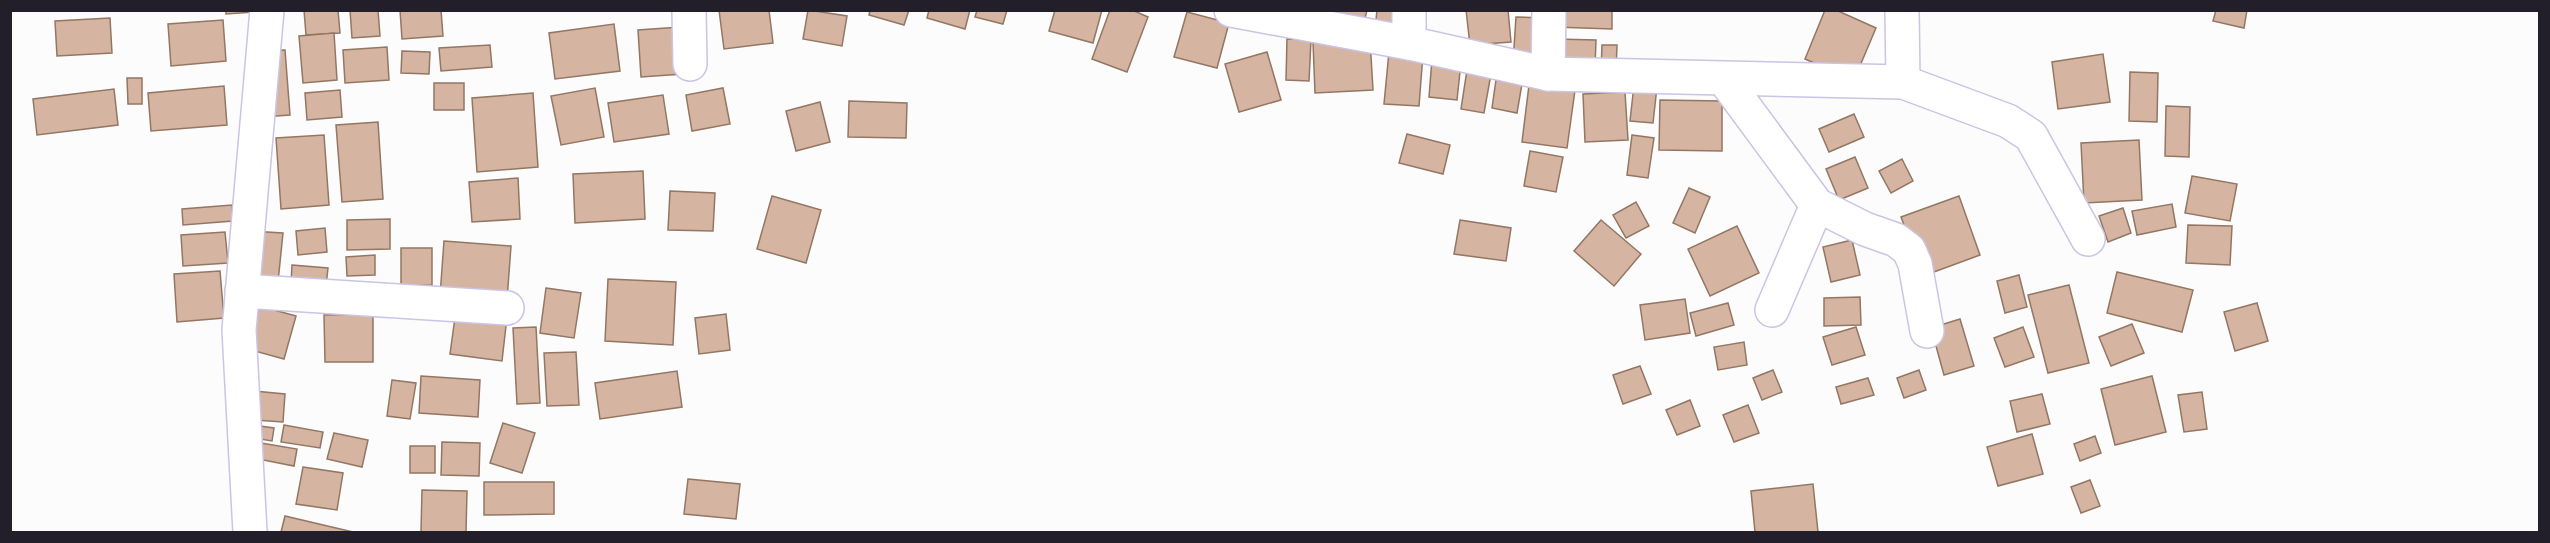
<svg xmlns="http://www.w3.org/2000/svg" width="2550" height="543" font-family="Overpass,sans-serif">
<rect width="100%" height="100%" fill="#fcfcfc"/>
<!-- building -->
<g fill="#d5b5a1" stroke="#937663" stroke-width="1.5">
<polygon points="226,10 254,10 254,12 226,14"/>
<polygon points="304,10 338,10 340,33 306,35"/>
<polygon points="350,10 378,10 380,36 352,38"/>
<polygon points="400,10 441,10 443,36 402,39"/>
<polygon points="719,10 769,10 773,43 724,49"/>
<polygon points="808,10 847,16 842,46 803,39"/>
<polygon points="870,10 909,10 904,25 869,15"/>
<polygon points="929,10 970,10 965,29 927,18"/>
<polygon points="977,10 1007,10 1003,24 975,17"/>
<polygon points="1055,10 1102,10 1093,43 1049,31"/>
<polygon points="1110,10 1132,10 1148,17 1127,72 1092,59"/>
<polygon points="1340,10 1367,10 1363,27 1337,22"/>
<polygon points="1377,10 1402,10 1401,31 1375,30"/>
<polygon points="1466,10 1508,10 1511,42 1470,45"/>
<polygon points="1555,10 1612,10 1612,29 1554,27"/>
<polygon points="1825,10 1836,10 1876,28 1854,80 1805,59"/>
<polygon points="2216,10 2247,10 2244,28 2213,21"/>
<polygon points="1187,12 1229,23 1217,68 1174,57"/>
<polygon points="1516,17 1544,18 1542,65 1513,63"/>
<polygon points="110,18 112,53 57,56 55,21"/>
<polygon points="223,20 226,61 171,66 168,24"/>
<polygon points="614,24 620,71 555,79 549,33"/>
<polygon points="680,27 683,74 641,77 638,30"/>
<polygon points="334,33 337,80 303,83 299,36"/>
<polygon points="1287,39 1311,40 1309,81 1286,80"/>
<polygon points="1370,39 1373,90 1315,93 1313,42"/>
<polygon points="1555,39 1596,40 1595,67 1554,66"/>
<polygon points="490,45 492,67 441,71 439,48"/>
<polygon points="1602,45 1617,45 1616,72 1601,72"/>
<polygon points="387,47 389,80 345,83 343,50"/>
<polygon points="285,50 290,115 262,117 257,51"/>
<polygon points="402,51 430,52 429,74 401,73"/>
<polygon points="1267,52 1281,100 1239,112 1225,64"/>
<polygon points="1389,52 1423,54 1419,106 1384,104"/>
<polygon points="2103,54 2110,102 2058,109 2052,62"/>
<polygon points="1432,59 1461,62 1457,100 1429,97"/>
<polygon points="1467,70 1491,74 1484,113 1461,109"/>
<polygon points="2130,72 2158,73 2157,122 2129,121"/>
<polygon points="1530,77 1576,83 1567,148 1522,142"/>
<polygon points="127,78 142,78 142,104 128,104"/>
<polygon points="1496,80 1522,84 1517,113 1492,108"/>
<rect x="434" y="83" width="30" height="27"/>
<polygon points="1634,85 1657,87 1653,123 1630,121"/>
<polygon points="224,86 227,125 151,131 148,93"/>
<polygon points="595,88 604,137 561,145 551,96"/>
<polygon points="723,88 730,124 692,131 686,95"/>
<polygon points="114,89 118,125 37,135 33,99"/>
<polygon points="340,90 342,117 307,120 305,93"/>
<polygon points="1625,92 1628,140 1585,142 1583,94"/>
<polygon points="533,93 538,167 477,172 472,98"/>
<polygon points="663,95 669,134 614,142 608,103"/>
<polygon points="1660,100 1722,101 1722,151 1659,150"/>
<polygon points="849,101 907,103 906,138 848,137"/>
<polygon points="820,102 830,142 796,151 786,111"/>
<polygon points="2166,106 2190,107 2189,157 2165,156"/>
<polygon points="1854,114 1864,137 1829,152 1819,129"/>
<polygon points="378,122 383,199 342,202 336,125"/>
<polygon points="1407,134 1450,145 1443,174 1399,163"/>
<polygon points="324,135 329,205 281,209 276,138"/>
<polygon points="1632,135 1654,138 1648,178 1627,175"/>
<polygon points="2139,140 2142,200 2084,203 2081,143"/>
<polygon points="1530,151 1563,157 1556,192 1524,186"/>
<polygon points="1855,157 1868,188 1839,200 1826,169"/>
<polygon points="1902,159 1913,181 1891,193 1879,171"/>
<polygon points="643,171 645,219 575,223 573,174"/>
<polygon points="2192,176 2237,184 2230,221 2185,213"/>
<polygon points="518,178 520,219 472,222 469,182"/>
<polygon points="1689,188 1710,197 1695,233 1673,223"/>
<polygon points="670,191 715,193 713,231 668,230"/>
<polygon points="772,196 821,210 806,263 757,249"/>
<polygon points="1959,196 1980,255 1923,276 1901,217"/>
<polygon points="1636,202 1649,226 1626,238 1613,215"/>
<polygon points="2172,204 2176,227 2137,235 2132,211"/>
<polygon points="232,205 233,221 183,225 182,209"/>
<polygon points="2123,208 2131,233 2108,242 2099,216"/>
<polygon points="390,219 390,249 347,250 347,220"/>
<polygon points="1460,220 1511,228 1506,261 1454,254"/>
<polygon points="1601,220 1641,254 1614,286 1574,251"/>
<polygon points="2188,225 2232,226 2230,265 2186,263"/>
<polygon points="1737,226 1759,273 1710,296 1688,249"/>
<polygon points="325,228 327,252 298,255 296,231"/>
<polygon points="248,231 283,233 277,292 243,289"/>
<polygon points="225,232 228,263 183,266 181,235"/>
<polygon points="1852,240 1860,275 1831,282 1823,247"/>
<polygon points="444,241 511,246 507,300 440,296"/>
<polygon points="401,248 432,248 432,285 401,286"/>
<polygon points="375,255 375,275 347,276 346,257"/>
<polygon points="292,265 328,268 326,286 291,283"/>
<polygon points="220,271 224,318 177,322 174,274"/>
<polygon points="2117,272 2193,290 2182,332 2107,313"/>
<polygon points="2019,275 2027,307 2005,313 1997,281"/>
<polygon points="608,279 676,282 673,345 605,341"/>
<polygon points="2069,285 2089,363 2048,373 2028,295"/>
<polygon points="546,288 581,293 574,338 540,333"/>
<polygon points="1860,297 1861,325 1824,326 1824,298"/>
<polygon points="1685,299 1690,333 1645,340 1640,305"/>
<polygon points="1728,303 1734,325 1696,336 1690,313"/>
<polygon points="2257,303 2268,341 2235,351 2224,312"/>
<polygon points="256,305 296,316 284,359 244,348"/>
<polygon points="456,310 507,317 502,361 450,354"/>
<polygon points="373,314 373,362 325,362 324,315"/>
<polygon points="726,314 730,350 699,354 695,318"/>
<polygon points="1960,319 1974,366 1944,375 1931,328"/>
<polygon points="2132,324 2144,353 2111,366 2099,337"/>
<polygon points="536,327 540,403 517,404 513,328"/>
<polygon points="1856,327 1865,355 1832,365 1823,337"/>
<polygon points="2023,327 2034,357 2005,367 1994,338"/>
<polygon points="1744,342 1747,365 1718,370 1714,347"/>
<polygon points="576,352 579,405 547,406 544,353"/>
<polygon points="1640,366 1651,394 1623,404 1613,375"/>
<polygon points="1773,370 1782,392 1762,400 1753,378"/>
<polygon points="1919,370 1926,390 1904,398 1897,378"/>
<polygon points="677,371 682,407 600,419 595,383"/>
<polygon points="421,376 480,380 478,417 419,413"/>
<polygon points="2152,376 2166,432 2115,445 2101,389"/>
<polygon points="1868,378 1874,395 1841,404 1836,387"/>
<polygon points="392,380 416,383 410,419 387,416"/>
<polygon points="245,390 285,394 283,422 242,419"/>
<polygon points="2202,392 2207,429 2184,432 2178,395"/>
<polygon points="2042,394 2050,424 2017,432 2010,401"/>
<polygon points="1690,400 1700,426 1677,435 1666,410"/>
<polygon points="1748,405 1759,433 1734,442 1723,415"/>
<polygon points="503,423 535,433 522,473 490,463"/>
<polygon points="244,424 274,428 272,441 243,436"/>
<polygon points="284,425 323,432 320,448 281,442"/>
<polygon points="334,433 368,440 362,467 327,459"/>
<polygon points="2032,434 2043,474 1998,486 1987,447"/>
<polygon points="2095,436 2101,453 2080,461 2074,444"/>
<polygon points="442,442 480,443 479,476 441,475"/>
<polygon points="261,443 297,449 294,466 258,459"/>
<rect x="410" y="446" width="25" height="27"/>
<polygon points="303,467 343,473 337,510 296,504"/>
<polygon points="688,479 740,484 736,519 684,514"/>
<polygon points="2090,480 2100,506 2081,513 2071,487"/>
<polygon points="484,482 554,482 554,514 484,515"/>
<polygon points="1813,484 1818,532 1755,532 1751,491"/>
<polygon points="422,490 467,491 466,532 421,532"/>
<polygon points="285,516 353,532 281,532"/>
</g>
<g fill="none" stroke-linecap="round" stroke-linejoin="round">
<!-- minor casing -->
<g stroke="#cbc4e5" stroke-width="36">
<g id="minor">
<polyline points="689,10 690,64"/>
<polyline points="1231,10 1409,43 1548,74 1903,82 2008,121 2031,136 2088,239"/>
<polyline points="1902,10 1903,82"/>
<polyline points="1409,43 1409,10"/>
<polyline points="1548,74 1549,10"/>
<polyline points="1724,79 1817,205 1865,229 1896,240 1909,250 1915,264 1927,331"/>
<polyline points="242,291 507,308"/>
<polyline points="1772,310 1817,205"/>
<polyline points="250,532 239,330 267,10"/>
</g>
</g>
<!-- minor -->
<use href="#minor" stroke="#fff" stroke-width="33"/>
</g>
<!-- border -->
<rect width="2550" height="543" fill="none" stroke="#221f2b" stroke-width="24"/>
</svg>
